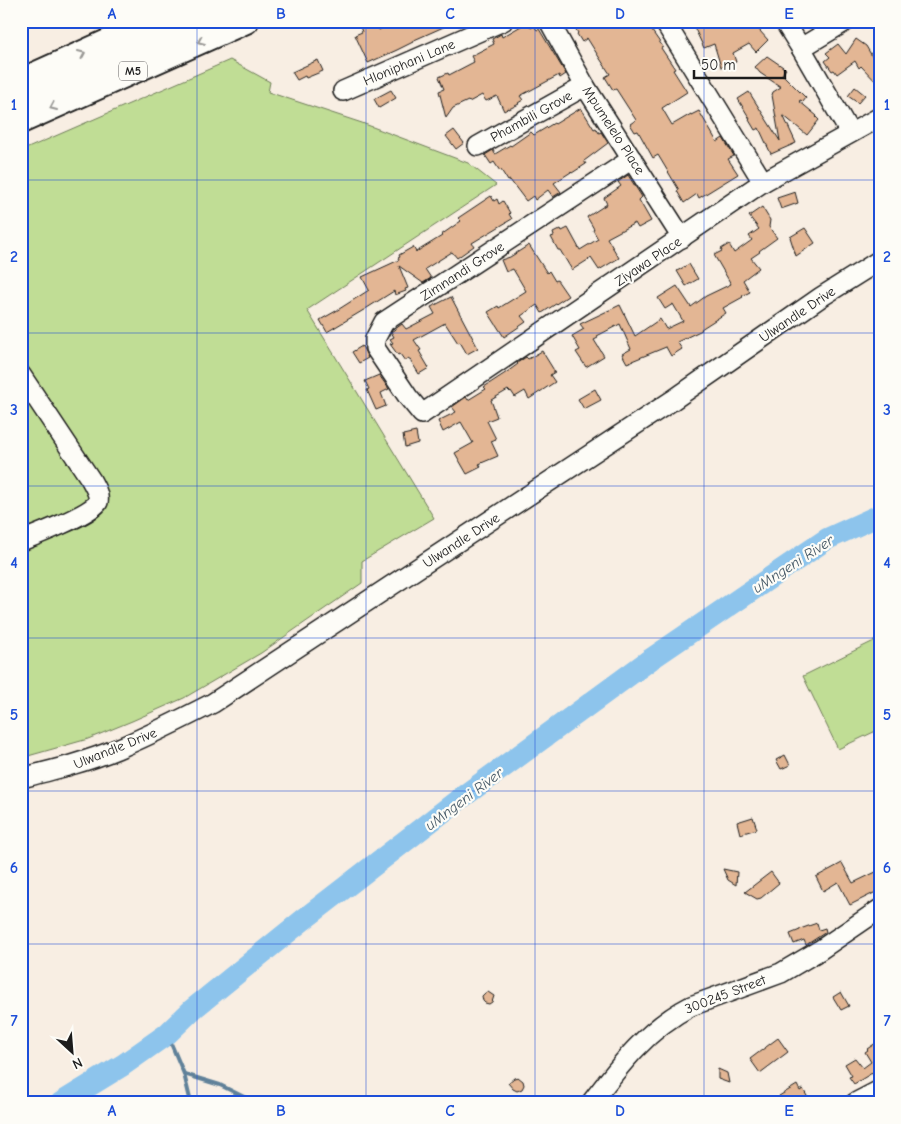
<svg xmlns="http://www.w3.org/2000/svg" width="901" height="1124" font-family="'Comic Neue',sans-serif">
<rect width="100%" height="100%" fill="#f8eee3"/>
<filter id="ink" filterUnits="userSpaceOnUse"><feTurbulence type="fractalNoise" baseFrequency=".02" numOctaves="2"/><feDisplacementMap in="SourceGraphic" scale="10" xChannelSelector="R" yChannelSelector="G"/><feConvolveMatrix kernelMatrix="1 2 1 2 8 2 1 2 1" color-interpolation-filters="sRGB"/></filter>
<g filter="url(#ink)">
<!-- green -->
<g fill="#c0dd95" stroke="#6e7c58">
<polygon points="230,60 270,82 268,92 362,123 468,163 496,185 307,310 434,518 362,561 362,583 261,653 184,698 132,721 88,739 21,758 21,151"/>
<polygon points="880,638 880,729 838,749 803,676"/>
</g>
<g fill="none" stroke-linecap="round" stroke-linejoin="round">
<!-- stream -->
<g stroke="#608199" stroke-width="4">
<polyline points="167,1034 184,1074 191,1103"/>
<polyline points="184,1074 220,1085 256,1103"/>
</g>
<!-- river -->
<polyline stroke="#8dc4ec" stroke-width="22" points="61,1103 123,1065 167,1034 193,1009 303,920 457,801 651,659 827,539 880,515"/>
</g>
<!-- building -->
<g fill="#e3b694" stroke="#1c1c1c">
<polygon points="365,21 375,21 379,30 395,21 457,21 412,41 413,42 397,50 368,63 355,35 362,32 359,24"/>
<polygon points="571,21 622,21 626,28 637,21 645,21 663,47 661,48 675,69 673,70 687,92 662,108 672,125 691,114 691,115 699,111 717,142 723,138 734,156 728,159 738,174 699,198 697,194 684,203 677,191 679,190 658,155 653,158 638,131 635,132 630,124 636,120 616,89 613,90 605,77 610,74 597,54 587,38 582,42 577,34 578,33"/>
<polygon points="690,21 751,21 768,40 756,52 749,44 733,53 736,62 721,67 714,44 704,48 695,29"/>
<polygon points="528,22 531,28 534,26 537,30 539,29 566,74 560,78 559,75 520,96 523,100 518,103 519,104 509,109 509,108 504,111 497,96 486,101 482,95 469,102 468,101 453,108 446,118 439,91 444,89 439,77 448,73 449,75 474,62 471,56 494,44 492,39 501,34 502,37"/>
<polygon points="856,39 866,46 880,70 880,86 861,66 859,68 855,61 837,74 834,70 832,71 825,61 830,57 826,53 838,44 846,54"/>
<polygon points="767,56 786,69 782,74 806,98 803,102 801,100 799,101 817,116 816,117 819,120 807,135 783,115 796,143 771,154 759,128 755,130 749,120 750,119 738,99 749,92 780,141 772,95 773,92 781,87 760,73 755,67"/>
<polygon points="318,60 323,71 306,78 305,76 297,80 292,72"/>
<polygon points="855,87 865,95 858,103 848,96"/>
<polygon points="391,90 396,98 379,108 374,99"/>
<polygon points="581,108 594,129 596,128 599,133 601,132 608,143 584,161 586,164 572,173 571,172 554,183 561,192 553,197 548,190 535,200 533,196 526,201 510,180 508,181 501,170 500,171 494,162 491,164 485,155 493,150 495,154 510,145 511,146 531,132 534,135 554,123 555,124"/>
<polygon points="454,130 464,143 456,149 446,136"/>
<polygon points="628,175 642,197 639,200 651,221 638,228 635,223 607,238 619,258 599,270 591,258 572,270 560,250 558,250 551,237 554,236 553,233 561,229 562,231 568,228 580,250 598,239 593,230 594,229 587,217 607,204 604,198 621,186 618,182"/>
<polygon points="795,192 798,203 781,209 777,198"/>
<polygon points="491,196 494,201 497,199 499,204 503,201 510,213 509,214 512,219 472,243 474,246 457,258 452,252 425,269 431,278 423,283 399,266 408,288 405,289 406,291 395,295 394,291 367,308 327,332 320,320 336,311 369,290 362,277 399,260 398,258 400,257 399,255 413,247 416,252 442,236 441,235 461,221 458,218"/>
<polygon points="762,207 770,220 769,227 777,238 759,251 760,252 751,258 759,268 743,280 750,292 742,296 743,297 723,308 726,313 701,329 702,330 677,342 682,349 671,356 666,347 627,363 622,354 631,349 620,324 597,336 598,338 594,340 604,356 586,367 576,352 580,350 572,336 584,329 580,324 620,305 635,336 660,319 666,329 683,321 673,304 665,309 658,298 677,286 691,307 706,296 731,284 714,255 722,251 721,249 729,244 734,253 752,240 749,236 759,229 749,216"/>
<polygon points="805,228 815,243 796,256 790,237"/>
<polygon points="529,245 547,273 549,271 555,281 557,280 568,296 542,313 537,305 521,316 526,322 504,337 488,312 498,306 499,308 526,291 513,269 506,272 501,260 510,257"/>
<polygon points="689,264 698,279 686,286 677,271"/>
<polygon points="451,297 478,348 467,354 460,342 458,343 445,323 414,340 421,350 419,351 429,368 419,374 409,358 405,361 400,354 398,355 390,344 393,343 390,339 394,337 391,332 402,324 406,329 435,314 431,307"/>
<polygon points="362,346 368,358 359,363 352,352"/>
<polygon points="542,351 555,372 550,375 555,382 529,399 525,391 515,397 511,391 510,392 508,390 491,400 497,417 487,421 496,439 491,441 498,456 479,464 481,467 467,474 455,453 473,443 461,422 443,432 438,421 456,412 452,407 466,397 468,400 486,389 484,387 507,372 518,364 517,363 526,357 528,359"/>
<polygon points="379,375 389,389 381,393 386,406 376,410 367,390 369,389 365,381"/>
<polygon points="595,389 601,400 584,409 578,399"/>
<polygon points="416,432 418,443 405,447 403,435"/>
<polygon points="785,755 790,765 781,769 776,760"/>
<polygon points="753,817 757,829 740,834 737,822"/>
<polygon points="842,863 853,883 880,870 880,890 850,905 838,882 823,891 816,877"/>
<polygon points="723,869 737,872 736,885 728,880"/>
<polygon points="771,872 779,883 761,898 757,899 745,892"/>
<polygon points="817,923 819,930 825,928 826,932 806,945 804,940 794,944 790,934 800,930 800,929"/>
<polygon points="841,992 849,1006 841,1010 833,997"/>
<polygon points="485,993 488,992 494,996 492,1002 489,1004 485,1003 483,1001 482,996"/>
<polygon points="778,1038 788,1052 760,1073 750,1059"/>
<polygon points="876,1043 880,1050 880,1076 878,1072 873,1075 872,1073 854,1084 849,1077 852,1076 845,1064 855,1058 863,1068 871,1062 865,1052 868,1050 867,1049"/>
<polygon points="718,1069 727,1073 729,1083 718,1079"/>
<polygon points="518,1077 523,1081 524,1085 522,1089 517,1091 513,1089 508,1083 514,1078"/>
<polygon points="797,1085 800,1091 803,1089 808,1098 800,1103 784,1103 779,1096"/>
</g>
<g fill="none" stroke-linecap="round" stroke-linejoin="round">
<!-- minor casing -->
<g stroke="#1c1c1c" stroke-width="22">
<g id="minor">
<polyline points="549,21 585,86 682,238"/>
<polyline points="664,21 763,182"/>
<polyline points="784,21 801,48 850,133"/>
<polyline points="801,48 846,21"/>
<polyline points="343,91 503,21"/>
<polyline points="21,102 204,21"/>
<polyline points="478,146 585,86"/>
<polyline points="632,159 384,322 375,339 375,348 408,397 422,414 763,182 880,117"/>
<path d="M21 375 91 480C94 486 100 495 98 502 94 513 34 536 21 541"/>
<path d="M21 778C53 770 86 762 117 749 150 735 182 719 213 703L673 400 821 297 880 260"/>
<path d="M591 1103C619 1066 648 1028 691 1006L781 973 820 950 880 909"/>
<polyline points="855,1103 880,1090"/>
</g>
</g>
<!-- major casing -->
<g stroke="#1c1c1c" stroke-width="28">
<g id="major">
<polyline points="21,81 154,21"/>
<polyline points="21,121 246,21"/>
</g>
</g>
<!-- minor -->
<use href="#minor" stroke="#fdfcf7" stroke-width="19"/>
<!-- major -->
<use href="#major" stroke="#fdfcf7" stroke-width="24"/>
</g>
<!-- one-way arrows -->
<defs><path id="oneway-chevron" d="M-2-3.5L2.5 0L-2 3.5" fill="none" stroke-width="1.6" stroke-linecap="round" stroke-linejoin="round" transform="scale(1.25)"/></defs>
<g stroke="#989794">
<use href="#oneway-chevron" transform="translate(201 41) rotate(156)"/>
<use href="#oneway-chevron" transform="translate(82 54) rotate(-24)"/>
<use href="#oneway-chevron" transform="translate(53 107) rotate(156)"/>
</g>
</g>
<!-- grid -->
<path fill="none" stroke="#1d4ed8" stroke-width="1" stroke-opacity="0.55" d="M197 21V1103M366 21V1103M535 21V1103M704 21V1103M21 180H880M21 333H880M21 486H880M21 638H880M21 791H880M21 944H880"/>
<g text-anchor="middle" stroke-width="4.5" stroke-linejoin="round" paint-order="stroke">
<!-- shield labels -->
<rect fill="#fdfcf7" stroke="#605f5e" stroke-width="1" x="119" y="61.5" width="28" height="19" rx="4"/>
<g font-size="12" font-weight="bold" fill="#1c1c1c">
<text x="133" y="75">M5</text>
</g>
<!-- street labels -->
<g font-size="14" fill="#1c1c1c" stroke="#fdfcf7">
<text transform="translate(409 62) rotate(-23)" y="5">Hloniphani Lane</text>
<text transform="translate(531 116) rotate(-29)" y="5">Phambili Grove</text>
<text transform="translate(614 130) rotate(57)" y="5">Mpumelelo Place</text>
<text transform="translate(648 261) rotate(-34)" y="5">Ziyawa Place</text>
<text transform="translate(462 271) rotate(-33)" y="5">Zimnandi Grove</text>
<text transform="translate(797 314) rotate(-34)" y="5">Ulwandle Drive</text>
<text transform="translate(461 540) rotate(-33)" y="5">Ulwandle Drive</text>
<text transform="translate(115 748) rotate(-22)" y="5">Ulwandle Drive</text>
<text transform="translate(725 994) rotate(-21)" y="5">300245 Street</text>
</g>
<!-- water labels -->
<g font-size="15" font-style="italic" fill="#445765" stroke="#fdfcf7">
<text transform="translate(793 564) rotate(-33)" y="5">uMngeni River</text>
<text transform="translate(464 799) rotate(-37)" y="5">uMngeni River</text>
</g>
</g>
<!-- margin -->
<rect width="901" height="1124" fill="none" stroke="#fdfcf7" stroke-width="55"/>
<!-- north arrow -->
<g transform="translate(72 1052) rotate(154)" stroke="#fdfcf7" stroke-width="4" paint-order="stroke">
<path d="M0-4L9 19L0 12L-9 19Z" fill="#1c1c1c"/>
<text y="-8" font-size="14" font-weight="bold" text-anchor="middle" fill="#1c1c1c">N</text>
</g>
<!-- scale -->
<path d="M694 70v8h91v-8" fill="none" stroke="#1c1c1c" stroke-width="2.5"/>
<text x="701" y="70" font-size="15" fill="#1c1c1c" stroke="#fdfcf7" stroke-width="4" paint-order="stroke">50 m</text>
<rect x="28" y="28" width="846" height="1068" fill="none" stroke="#1d4ed8" stroke-width="2"/>
<g font-size="16" text-anchor="middle" font-weight="bold" fill="#1d4ed8">
<text x="112" y="19">A</text>
<text x="281" y="19">B</text>
<text x="450" y="19">C</text>
<text x="620" y="19">D</text>
<text x="789" y="19">E</text>
<text x="14" y="110">1</text>
<text x="887" y="110">1</text>
<text x="14" y="262">2</text>
<text x="887" y="262">2</text>
<text x="14" y="415">3</text>
<text x="887" y="415">3</text>
<text x="14" y="568">4</text>
<text x="887" y="568">4</text>
<text x="14" y="720">5</text>
<text x="887" y="720">5</text>
<text x="14" y="873">6</text>
<text x="887" y="873">6</text>
<text x="14" y="1026">7</text>
<text x="887" y="1026">7</text>
<text x="112" y="1116">A</text>
<text x="281" y="1116">B</text>
<text x="450" y="1116">C</text>
<text x="620" y="1116">D</text>
<text x="789" y="1116">E</text>
</g>
</svg>
